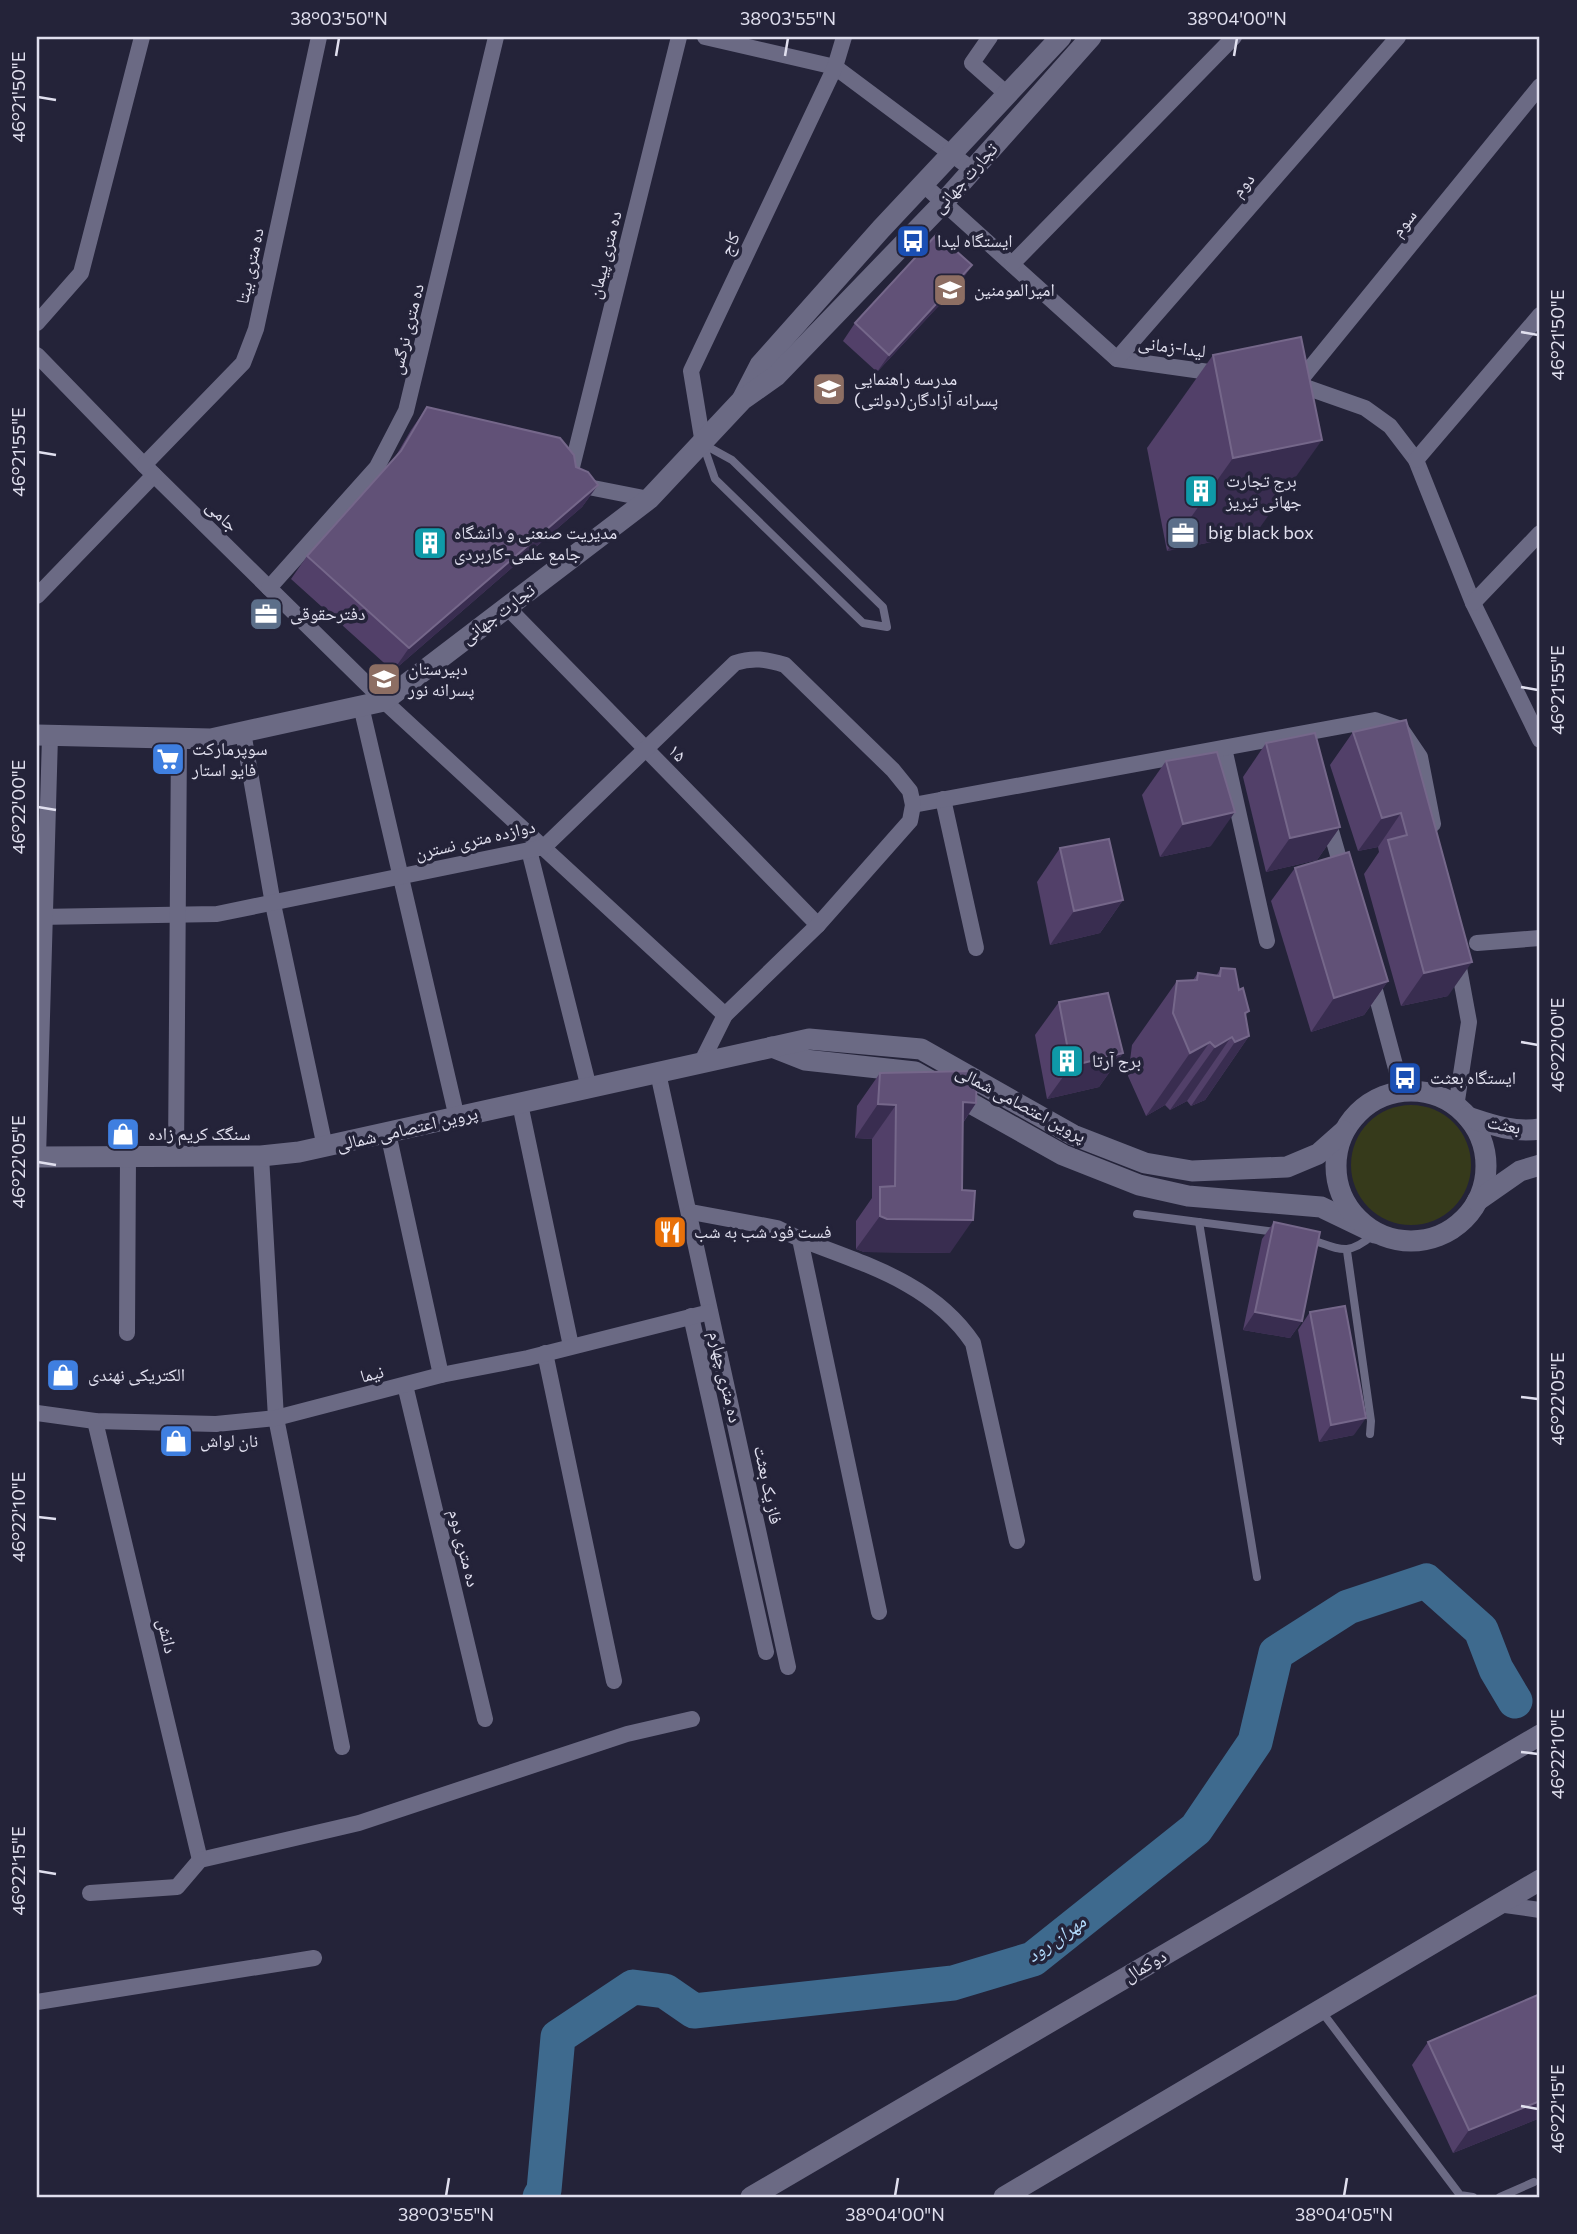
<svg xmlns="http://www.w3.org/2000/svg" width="1577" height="2234" font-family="Commissioner,'Noto Naskh Arabic',sans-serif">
<rect width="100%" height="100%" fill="#242339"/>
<!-- green -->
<circle fill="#363a1b" cx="1411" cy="1165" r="60"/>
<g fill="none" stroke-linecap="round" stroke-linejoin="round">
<!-- river -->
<polyline stroke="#3e6a8e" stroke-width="35" points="540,2197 544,2190 558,2037 633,1987 665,1991 694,2011 953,1983 1033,1959 1196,1829 1255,1742 1276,1653 1348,1607 1426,1581 1481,1630 1496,1669 1515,1701"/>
<!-- lane -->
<g stroke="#6b6a84" stroke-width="8">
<polygon points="703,444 732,460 883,607 887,627 863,623 715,479"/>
<polyline points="1137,1214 1276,1232"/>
<polyline points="1199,1222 1257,1577"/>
<path d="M1309 1239C1340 1249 1347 1257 1373 1235"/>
<polyline points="1347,1251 1371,1421 1370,1434"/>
<polyline points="1322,2012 1460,2195 1473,2197"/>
<polyline points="1500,2197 1534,2182"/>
</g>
<!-- street -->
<g stroke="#6b6a84" stroke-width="16">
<polyline points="705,37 835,67 973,170"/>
<polyline points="990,37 972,63 1008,95"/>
<polyline points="924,185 1117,359 1223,374"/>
<polyline points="1012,264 1234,37"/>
<polyline points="37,323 81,273 142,37"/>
<polyline points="37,355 144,465 384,701 725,1015"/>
<polyline points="1117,359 1398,37"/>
<polyline points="1294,383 1365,408 1390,426 1416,460 1473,603 1540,740"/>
<polyline points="1298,383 1540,86"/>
<polyline points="703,444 691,371 835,67 844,37"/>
<polyline points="1416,460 1540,315"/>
<polyline points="144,465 243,363 256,329 319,37"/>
<polyline points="649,499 568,483 679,37"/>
<polyline points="269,588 377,467 406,411 496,37"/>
<polyline points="37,596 154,475"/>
<polyline points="1473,603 1540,533"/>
<polyline points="507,607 818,925"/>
<polyline points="361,706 457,1118"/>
<polyline points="243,732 273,904 325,1147"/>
<polyline points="1224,748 1267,941"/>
<polyline points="943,799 976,948"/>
<polyline points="913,805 1375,720 1401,729 1420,757 1433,824"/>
<polyline points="1327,817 1344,876"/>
<polyline points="529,850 589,1088"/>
<path d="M37 917 217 914 544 847 735 663C753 657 766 659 785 665L893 770 910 791 913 805 910 821 818 925 725 1015 701 1063"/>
<polyline points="1477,943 1540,938"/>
<polyline points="1372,979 1402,1091"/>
<polyline points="658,1073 788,1667"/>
<polyline points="520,1104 571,1346"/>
<polyline points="1456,1107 1469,1022 1457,957"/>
<polyline points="388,1133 441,1375"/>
<polyline points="261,1156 276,1418 342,1747"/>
<polyline points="38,1157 50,736"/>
<polyline points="176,1157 179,738"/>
<polyline points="691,1212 777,1228 800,1239 879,1612"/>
<path d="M800 1239C864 1264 933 1283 973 1343L1017 1541"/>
<polyline points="691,1316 766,1652"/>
<polyline points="127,1333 128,1156"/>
<polyline points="545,1353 614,1681"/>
<polyline points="405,1385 485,1719"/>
<polyline points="37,1413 95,1421 216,1424 276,1418 441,1375 528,1358 710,1312"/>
<polyline points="95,1421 200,1860"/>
<polyline points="90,1893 177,1887 200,1860 359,1823 627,1734 692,1719"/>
<polyline points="1498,1904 1540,1910"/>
<polyline points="37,2002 314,1958"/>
</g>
<!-- secondary -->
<g stroke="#6b6a84" stroke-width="21">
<polyline points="743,398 760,365 881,229 1061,37"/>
<polyline points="37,735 211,739 384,701 649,499 742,400 776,376 944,202 1091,37"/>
<polyline points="772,1047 805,1060 915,1072 1063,1155 1139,1185 1188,1196 1321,1207 1375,1233"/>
<circle cx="1411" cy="1166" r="75"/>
<path d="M1468 1117C1492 1125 1514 1133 1540 1129"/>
<polyline points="37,1157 261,1156 299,1152 809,1039 921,1049 1073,1135 1145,1163 1192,1171 1287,1167 1318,1154 1344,1131"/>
<polyline points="1477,1201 1520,1171 1540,1165"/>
<polyline points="751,2197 1540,1735"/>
<polyline points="1004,2197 1540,1880"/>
</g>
</g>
<!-- wall -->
<g fill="#524069">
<polygon points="972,265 960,283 877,372 843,341 855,323"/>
<polygon points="1213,355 1256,533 1167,551 1147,448"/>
<polygon points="427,407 576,467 598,485 582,507 393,671 291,579 307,556 394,459 411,430"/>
<polygon points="1406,720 1448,996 1401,1006 1364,874 1379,852 1378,847 1358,851 1330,765 1353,732"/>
<polygon points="1266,743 1340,827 1317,860 1266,872 1243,777"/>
<polygon points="1166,761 1211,846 1160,857 1142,795"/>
<polygon points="1060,848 1123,900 1100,933 1050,945 1037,882"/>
<polygon points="1295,868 1388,981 1364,1015 1311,1032 1271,901"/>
<polygon points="1221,968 1245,1017 1249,1036 1205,1100 1191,1106 1187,1101 1170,1110 1165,1105 1146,1116 1128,1076 1132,1045 1177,981 1193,980 1198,973 1216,976"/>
<polygon points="1059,1002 1123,1053 1099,1087 1047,1099 1035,1035"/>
<polygon points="880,1073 976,1103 963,1123 950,1253 864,1252 856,1249 856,1221 872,1198 872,1139 855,1138 857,1106"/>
<polygon points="1274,1222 1302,1321 1290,1338 1243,1330 1262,1239"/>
<polygon points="1310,1312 1354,1435 1319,1442 1298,1330"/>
<polygon points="1540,1994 1540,2118 1453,2153 1412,2065 1428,2042"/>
</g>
<!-- shaded-wall -->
<g fill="#392d50">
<polygon points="972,265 960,283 877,372 889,355"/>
<polygon points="1322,440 1256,533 1167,551 1233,458"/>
<polygon points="598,485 582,507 393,671 409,648"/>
<polygon points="1235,812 1211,846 1160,857 1183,824"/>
<polygon points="1401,813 1378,847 1358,851 1382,818"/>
<polygon points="1340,827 1317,860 1266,872 1290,838"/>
<polygon points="1123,900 1100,933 1050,945 1074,911"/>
<polygon points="1472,962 1448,996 1401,1006 1424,973"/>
<polygon points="1388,981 1364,1015 1311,1032 1334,998"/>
<polygon points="1249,1011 1187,1101 1170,1110 1215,1047 1245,1013"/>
<polygon points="1249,1036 1205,1100 1191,1106 1235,1042"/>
<polygon points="1210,1042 1165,1105 1146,1116 1190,1053"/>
<polygon points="1123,1053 1099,1087 1047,1099 1071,1066"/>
<polygon points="963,1102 976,1103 953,1137"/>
<polygon points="878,1104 896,1105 872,1139 855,1138"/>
<polygon points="880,1216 973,1220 950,1253 864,1252 856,1249"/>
<polygon points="1255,1312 1302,1321 1290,1338 1243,1330"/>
<polygon points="1366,1418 1354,1435 1319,1442 1331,1425"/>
<polygon points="1540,2101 1540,2118 1453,2153 1469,2130"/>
</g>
<!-- building -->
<g fill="#615177" stroke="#75678a" stroke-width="2">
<polygon points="937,234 972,265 889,355 855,323"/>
<polygon points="1301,337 1322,440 1233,458 1213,355"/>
<polygon points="427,407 560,438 574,455 576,467 588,472 598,485 409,648 307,556 401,451"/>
<polygon points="1406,720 1472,962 1424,973 1388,840 1407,835 1401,813 1382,818 1353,732"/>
<polygon points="1315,733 1340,827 1290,838 1266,743"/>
<polygon points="1217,752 1235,812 1183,824 1166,761"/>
<polygon points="1109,839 1123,900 1074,911 1060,848"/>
<polygon points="1349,852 1388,981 1334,998 1295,868"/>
<polygon points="1221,968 1235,969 1239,990 1243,988 1249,1011 1245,1013 1249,1036 1235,1042 1232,1037 1215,1047 1210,1042 1190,1053 1173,1013 1177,981 1197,980 1198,973 1220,976"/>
<polygon points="1108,993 1123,1053 1071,1066 1059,1002"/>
<polygon points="970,1071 977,1075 976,1103 963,1102 962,1190 975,1191 973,1220 887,1219 880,1216 880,1187 895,1186 896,1105 878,1104 880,1073"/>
<polygon points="1274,1222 1320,1232 1302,1321 1255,1312"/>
<polygon points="1345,1306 1366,1418 1331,1425 1310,1312"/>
<polygon points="1540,1994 1540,2101 1469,2130 1428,2042"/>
</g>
<!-- ticks -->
<path fill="none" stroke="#e0dfee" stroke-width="2.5" d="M336 56 339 38M785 56 788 38M1234 56 1237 38M38 97 56 100M1521 332 1538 335M38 452 56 455M1521 687 1538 690M38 807 56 810M1521 1042 1538 1045M38 1162 56 1165M1521 1397 1538 1399M38 1517 56 1519M1521 1752 1538 1754M38 1871 56 1874M1521 2106 1538 2109M446 2196 449 2178M895 2196 898 2178M1344 2196 1347 2178"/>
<!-- icons -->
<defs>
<g id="bus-square" transform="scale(1.75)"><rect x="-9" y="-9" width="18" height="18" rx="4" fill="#1a4fb4" stroke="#242339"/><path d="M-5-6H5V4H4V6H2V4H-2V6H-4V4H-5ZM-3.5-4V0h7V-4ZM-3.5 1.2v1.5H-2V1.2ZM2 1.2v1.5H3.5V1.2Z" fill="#fff"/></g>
<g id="school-square" transform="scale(1.75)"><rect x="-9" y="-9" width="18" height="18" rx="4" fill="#8d6e63" stroke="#242339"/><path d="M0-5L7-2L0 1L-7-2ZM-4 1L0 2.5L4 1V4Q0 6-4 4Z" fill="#fff"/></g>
<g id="building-square" transform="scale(1.75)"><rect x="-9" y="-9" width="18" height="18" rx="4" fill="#0f9aa8" stroke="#242339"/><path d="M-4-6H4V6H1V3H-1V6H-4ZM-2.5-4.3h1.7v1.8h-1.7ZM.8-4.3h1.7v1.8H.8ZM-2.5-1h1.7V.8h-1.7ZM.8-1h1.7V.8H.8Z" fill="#fff"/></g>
<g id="office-square" transform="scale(1.75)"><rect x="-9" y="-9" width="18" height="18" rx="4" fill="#5c6f8a" stroke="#242339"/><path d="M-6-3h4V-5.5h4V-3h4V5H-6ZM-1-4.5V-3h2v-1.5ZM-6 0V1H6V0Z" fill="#fff"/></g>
<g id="supermarket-square" transform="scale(1.75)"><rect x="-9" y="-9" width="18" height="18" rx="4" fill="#3f7fe0" stroke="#242339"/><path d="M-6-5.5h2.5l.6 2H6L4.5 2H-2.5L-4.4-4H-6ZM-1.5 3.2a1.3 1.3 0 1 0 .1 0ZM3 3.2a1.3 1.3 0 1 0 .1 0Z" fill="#fff"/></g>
<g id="shop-square" transform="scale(1.75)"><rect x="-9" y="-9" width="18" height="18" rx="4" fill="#3f7fe0" stroke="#242339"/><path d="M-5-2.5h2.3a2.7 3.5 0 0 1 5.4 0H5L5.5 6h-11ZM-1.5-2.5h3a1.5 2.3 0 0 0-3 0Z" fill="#fff"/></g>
<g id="restaurant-square" transform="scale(1.75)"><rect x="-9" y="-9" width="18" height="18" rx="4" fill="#e8710a" stroke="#242339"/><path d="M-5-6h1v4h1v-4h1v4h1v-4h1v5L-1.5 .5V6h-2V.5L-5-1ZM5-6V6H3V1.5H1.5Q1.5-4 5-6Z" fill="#fff"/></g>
</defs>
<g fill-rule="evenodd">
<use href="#bus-square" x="913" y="241"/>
<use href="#school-square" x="950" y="290"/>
<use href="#school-square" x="829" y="389"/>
<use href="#building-square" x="1201" y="491"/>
<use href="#office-square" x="1183" y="533"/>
<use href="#building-square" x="430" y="543"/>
<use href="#office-square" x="266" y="614"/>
<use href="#school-square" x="384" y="679"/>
<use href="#supermarket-square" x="168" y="759"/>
<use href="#building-square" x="1067" y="1061"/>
<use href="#bus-square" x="1405" y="1078"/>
<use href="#shop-square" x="123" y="1134"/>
<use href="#restaurant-square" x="670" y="1232"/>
<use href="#shop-square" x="63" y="1375"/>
<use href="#shop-square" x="176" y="1441"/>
</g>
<g text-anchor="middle" stroke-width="7" stroke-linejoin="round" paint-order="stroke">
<!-- street labels -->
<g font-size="18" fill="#e0dfee" stroke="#242339">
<text transform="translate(965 178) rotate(-48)" y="6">تجارت جهانی</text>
<text transform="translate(1243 185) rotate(-49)" y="6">دوم</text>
<text transform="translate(1404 223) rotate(-51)" y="6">سوم</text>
<text transform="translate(730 244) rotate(-65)" y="6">کاج</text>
<text transform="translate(605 255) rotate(-76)" y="6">ده متری پیمان</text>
<text transform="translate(250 266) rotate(-78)" y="6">ده متری بیتا</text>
<text transform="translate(407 329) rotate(-76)" y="6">ده متری نرگس</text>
<text transform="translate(1172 347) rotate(8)" y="6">لیدا-زمانی</text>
<text transform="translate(222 516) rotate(44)" y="6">جامی</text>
<text transform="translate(498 614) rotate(-37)" y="6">تجارت جهانی</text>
<text transform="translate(677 753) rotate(46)" y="6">۱۵</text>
<text transform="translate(475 840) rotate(-13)" y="6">دوازده متری نسترن</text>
<text transform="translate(1021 1104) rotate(28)" y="6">پروین اعتصامی شمالی</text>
<text transform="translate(1504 1125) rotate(11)" y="6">بعثت</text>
<text transform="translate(407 1129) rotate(-13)" y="6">پروین اعتصامی شمالی</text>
<text transform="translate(372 1374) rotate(-14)" y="6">نیما</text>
<text transform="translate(725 1377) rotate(77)" y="6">ده متری چهارم</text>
<text transform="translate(768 1485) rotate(78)" y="6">فاز یک بعثت</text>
<text transform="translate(464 1548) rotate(76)" y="6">ده متری دوم</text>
<text transform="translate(167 1636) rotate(77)" y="6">دانش</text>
<text transform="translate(1145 1966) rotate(-30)" y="6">دوکمال</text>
</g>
<!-- poi labels -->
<g font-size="18" fill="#e0dfee" stroke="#242339" text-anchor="start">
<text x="937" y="247">ایستگاه لیدا</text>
<text x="974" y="296">امیرالمومنین</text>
<text x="854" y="385">مدرسه راهنمایی<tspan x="854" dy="21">پسرانه آزادگان(دولتی)</tspan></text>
<text x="1226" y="487">برج تجارت<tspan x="1226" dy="21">جهانی تبریز</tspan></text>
<text x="454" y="539">مدیریت صنعنی و دانشگاه<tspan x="454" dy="21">جامع علمی-کاربردی</tspan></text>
<text x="1208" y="539">big black box</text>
<text x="290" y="620">دفترحقوقی</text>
<text x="408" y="675">دبیرستان<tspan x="408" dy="21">پسرانه نور</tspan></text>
<text x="192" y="755">سوپرمارکت<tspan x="192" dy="21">فایو استار</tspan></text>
<text x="1092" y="1067">برج آرتا</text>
<text x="1430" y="1084">ایستگاه بعثت</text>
<text x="148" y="1140">سنگک کریم زاده</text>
<text x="694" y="1238">فست فود شب به شب</text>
<text x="88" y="1381">الکتریکی نهندی</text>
<text x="200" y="1447">نان لواش</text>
</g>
<!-- water labels -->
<g font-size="19" font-style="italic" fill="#b3dbfd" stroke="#242339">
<text transform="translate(1056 1938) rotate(-35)" y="7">مهران رود</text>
</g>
</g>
<!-- border -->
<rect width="1577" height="2234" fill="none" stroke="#242339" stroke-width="77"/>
<rect x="38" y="38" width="1500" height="2158" fill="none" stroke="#e0dfee" stroke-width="2.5"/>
<g font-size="18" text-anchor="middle" fill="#e0dfee">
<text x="339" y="25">38°03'50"N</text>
<text x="788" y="25">38°03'55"N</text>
<text x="1237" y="25">38°04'00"N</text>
<text transform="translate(19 97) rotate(-90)" y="6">46°21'50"E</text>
<text transform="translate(1558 335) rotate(-90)" y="6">46°21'50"E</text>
<text transform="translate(19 452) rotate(-90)" y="6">46°21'55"E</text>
<text transform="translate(1558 690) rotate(-90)" y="6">46°21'55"E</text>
<text transform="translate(19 807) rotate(-90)" y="6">46°22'00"E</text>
<text transform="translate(1558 1045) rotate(-90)" y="6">46°22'00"E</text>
<text transform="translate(19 1162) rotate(-90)" y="6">46°22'05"E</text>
<text transform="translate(1558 1399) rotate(-90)" y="6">46°22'05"E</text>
<text transform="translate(19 1517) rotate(-90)" y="6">46°22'10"E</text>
<text transform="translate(1558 1754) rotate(-90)" y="6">46°22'10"E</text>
<text transform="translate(19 1871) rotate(-90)" y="6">46°22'15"E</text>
<text transform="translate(1558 2109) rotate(-90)" y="6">46°22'15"E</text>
<text x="446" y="2221">38°03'55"N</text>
<text x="895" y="2221">38°04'00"N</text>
<text x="1344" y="2221">38°04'05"N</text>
</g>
</svg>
